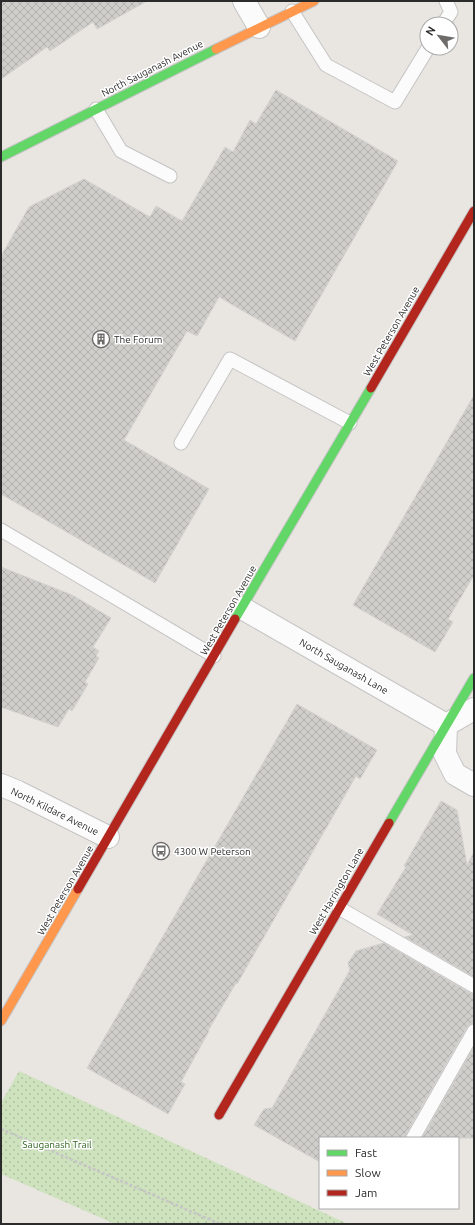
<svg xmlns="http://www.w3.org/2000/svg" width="475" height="1225" font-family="Ubuntu,sans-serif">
<defs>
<pattern id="park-dots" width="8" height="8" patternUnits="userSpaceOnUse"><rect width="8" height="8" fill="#cee2bd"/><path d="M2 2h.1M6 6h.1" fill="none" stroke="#b1c2a3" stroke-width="1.8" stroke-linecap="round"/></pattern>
<pattern id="building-cross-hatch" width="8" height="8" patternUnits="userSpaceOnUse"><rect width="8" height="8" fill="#d0cecb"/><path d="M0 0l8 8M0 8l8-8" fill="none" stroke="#b3b1ae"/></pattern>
</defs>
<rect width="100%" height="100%" fill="#e9e6e2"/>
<!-- park -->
<polygon fill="url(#park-dots)" points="19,1071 348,1224 115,1224 1,1174 1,1103"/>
<!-- building -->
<g fill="url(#building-cross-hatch)" stroke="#d4d2ce">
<polygon points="1,1 147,1 97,29 93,22 50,51 47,47 1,79"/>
<polygon points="276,90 398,161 295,341 219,297 197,336 187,331 124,440 209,489 155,583 1,494 1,256 29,207 84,179 150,217 156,206 182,221 225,147 233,152 250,120 256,124"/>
<polygon points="474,395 474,575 448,619 453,622 435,652 353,605"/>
<polygon points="1,567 72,595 111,618 93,647 99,651 96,656 99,658 85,682 88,684 72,711 69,709 58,727 1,707"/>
<polygon points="297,704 377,750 360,779 356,776 237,984 236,983 208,1031 209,1031 181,1082 185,1084 168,1114 87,1068"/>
<polygon points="441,801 457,810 467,865 474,852 474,977 405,937 413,935 377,914 406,867 404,866"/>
<polygon points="384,943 470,993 474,994 474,1023 470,1024 467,1027 406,1134 405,1138 320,1138 320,1162 254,1125 264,1109 272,1108 350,970 348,963 356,951"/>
<polygon points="474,1047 474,1138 422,1138"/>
</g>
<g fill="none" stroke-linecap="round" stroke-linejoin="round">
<!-- lane casing -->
<g stroke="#c5c4c4" stroke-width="15">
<g id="lane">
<polyline points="292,11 326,65 395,102 428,48"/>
<polyline points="443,24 451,12 446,1"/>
<polyline points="96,109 121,151 170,176"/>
<polyline points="181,443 230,359 350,423"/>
<polyline points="1,530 214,656"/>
<polyline points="339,908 474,986"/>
<polyline points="413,1138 474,1031"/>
</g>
</g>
<!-- street casing -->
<g stroke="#c5c4c4" stroke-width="24">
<g id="street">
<polyline points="244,1 259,27"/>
<polyline points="242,608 446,725"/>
<polyline points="446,725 445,754 455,774 474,785"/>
<polyline points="446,725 474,709"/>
<polyline points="1,785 18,792 108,837"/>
</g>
</g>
<!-- fast casing -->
<g stroke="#c5c4c4" stroke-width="11">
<g id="fast">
<polyline points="1,157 216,49"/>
<polyline points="235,619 371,388"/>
<polyline points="389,823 474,678"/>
</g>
</g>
<!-- slow casing -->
<g stroke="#c5c4c4" stroke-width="11">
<g id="slow">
<polyline points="216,49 314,1"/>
<polyline points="1,1021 78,889"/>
</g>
</g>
<!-- jam casing -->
<g stroke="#c5c4c4" stroke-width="11">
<g id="jam">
<polyline points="371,388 474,211"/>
<polyline points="78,889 235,619"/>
<polyline points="219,1115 389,823"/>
</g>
</g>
<!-- path -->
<polyline stroke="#c6c6c6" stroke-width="2.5" stroke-dasharray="3 2" stroke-linecap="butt" points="1,1129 220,1224"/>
<!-- lane -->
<use href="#lane" stroke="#fcfbfb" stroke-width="13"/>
<!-- street -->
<use href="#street" stroke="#fcfbfb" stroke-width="22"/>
<!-- fast -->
<use href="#fast" stroke="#63d668" stroke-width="9"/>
<!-- slow -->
<use href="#slow" stroke="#ff974d" stroke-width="9"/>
<!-- jam -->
<use href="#jam" stroke="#b3261e" stroke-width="9"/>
</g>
<!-- icons -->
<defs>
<g id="building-ring" transform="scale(0.9)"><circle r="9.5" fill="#fff" stroke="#6e6c6b" stroke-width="1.5"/><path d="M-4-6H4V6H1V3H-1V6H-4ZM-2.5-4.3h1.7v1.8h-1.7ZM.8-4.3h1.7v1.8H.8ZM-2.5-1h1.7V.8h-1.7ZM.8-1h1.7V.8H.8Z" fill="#6e6c6b"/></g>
<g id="bus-ring" transform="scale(0.9)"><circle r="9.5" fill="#fff" stroke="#6e6c6b" stroke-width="1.5"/><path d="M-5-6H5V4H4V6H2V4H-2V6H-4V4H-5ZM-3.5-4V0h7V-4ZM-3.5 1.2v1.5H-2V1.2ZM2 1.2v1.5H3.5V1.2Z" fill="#6e6c6b"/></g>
</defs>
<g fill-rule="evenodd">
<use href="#building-ring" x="101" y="339"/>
<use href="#bus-ring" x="161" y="851"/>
</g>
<g text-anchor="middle" stroke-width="3" stroke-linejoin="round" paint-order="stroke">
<!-- street labels -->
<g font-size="10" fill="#2b2b2b" stroke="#fff">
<text transform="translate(152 68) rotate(-27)" y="4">North Sauganash Avenue</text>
<text transform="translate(391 331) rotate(-60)" y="4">West Peterson Avenue</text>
<text transform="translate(228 610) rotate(-60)" y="4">West Peterson Avenue</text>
<text transform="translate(344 666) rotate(30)" y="4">North Sauganash Lane</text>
<text transform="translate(55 811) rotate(26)" y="4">North Kildare Avenue</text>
<text transform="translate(65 890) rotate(-60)" y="4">West Peterson Avenue</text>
<text transform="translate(336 891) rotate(-60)" y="4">West Harrington Lane</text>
</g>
<!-- poi labels -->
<g font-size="10" fill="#2b2b2b" stroke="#fff" text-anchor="start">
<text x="114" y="343">The Forum</text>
<text x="174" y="855">4300 W Peterson</text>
</g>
<!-- park labels -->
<g font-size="10" fill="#30651f" stroke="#fff">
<text x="57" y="1148">Sauganash Trail</text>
</g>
</g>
<!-- border -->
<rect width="475" height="1225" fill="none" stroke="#2b2b2b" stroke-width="4"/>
<!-- legend -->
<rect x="319" y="1137" width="140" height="72" fill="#ffffff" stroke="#aaaaaa"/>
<rect x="327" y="1150" width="20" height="6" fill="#63d668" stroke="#aaaaaa"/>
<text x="355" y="1157" font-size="12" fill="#2b2b2b">Fast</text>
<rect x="327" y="1170" width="20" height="6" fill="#ff974d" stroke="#aaaaaa"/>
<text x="355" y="1177" font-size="12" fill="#2b2b2b">Slow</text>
<rect x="327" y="1190" width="20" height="6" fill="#b3261e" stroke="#aaaaaa"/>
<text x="355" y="1197" font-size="12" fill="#2b2b2b">Jam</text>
<!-- north arrow -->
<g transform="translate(439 36) rotate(301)"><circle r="19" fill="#ffffff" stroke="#aaaaaa"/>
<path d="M0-3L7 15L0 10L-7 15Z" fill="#6e6c6b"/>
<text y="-6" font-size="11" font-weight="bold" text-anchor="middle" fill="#2b2b2b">N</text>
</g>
</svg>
